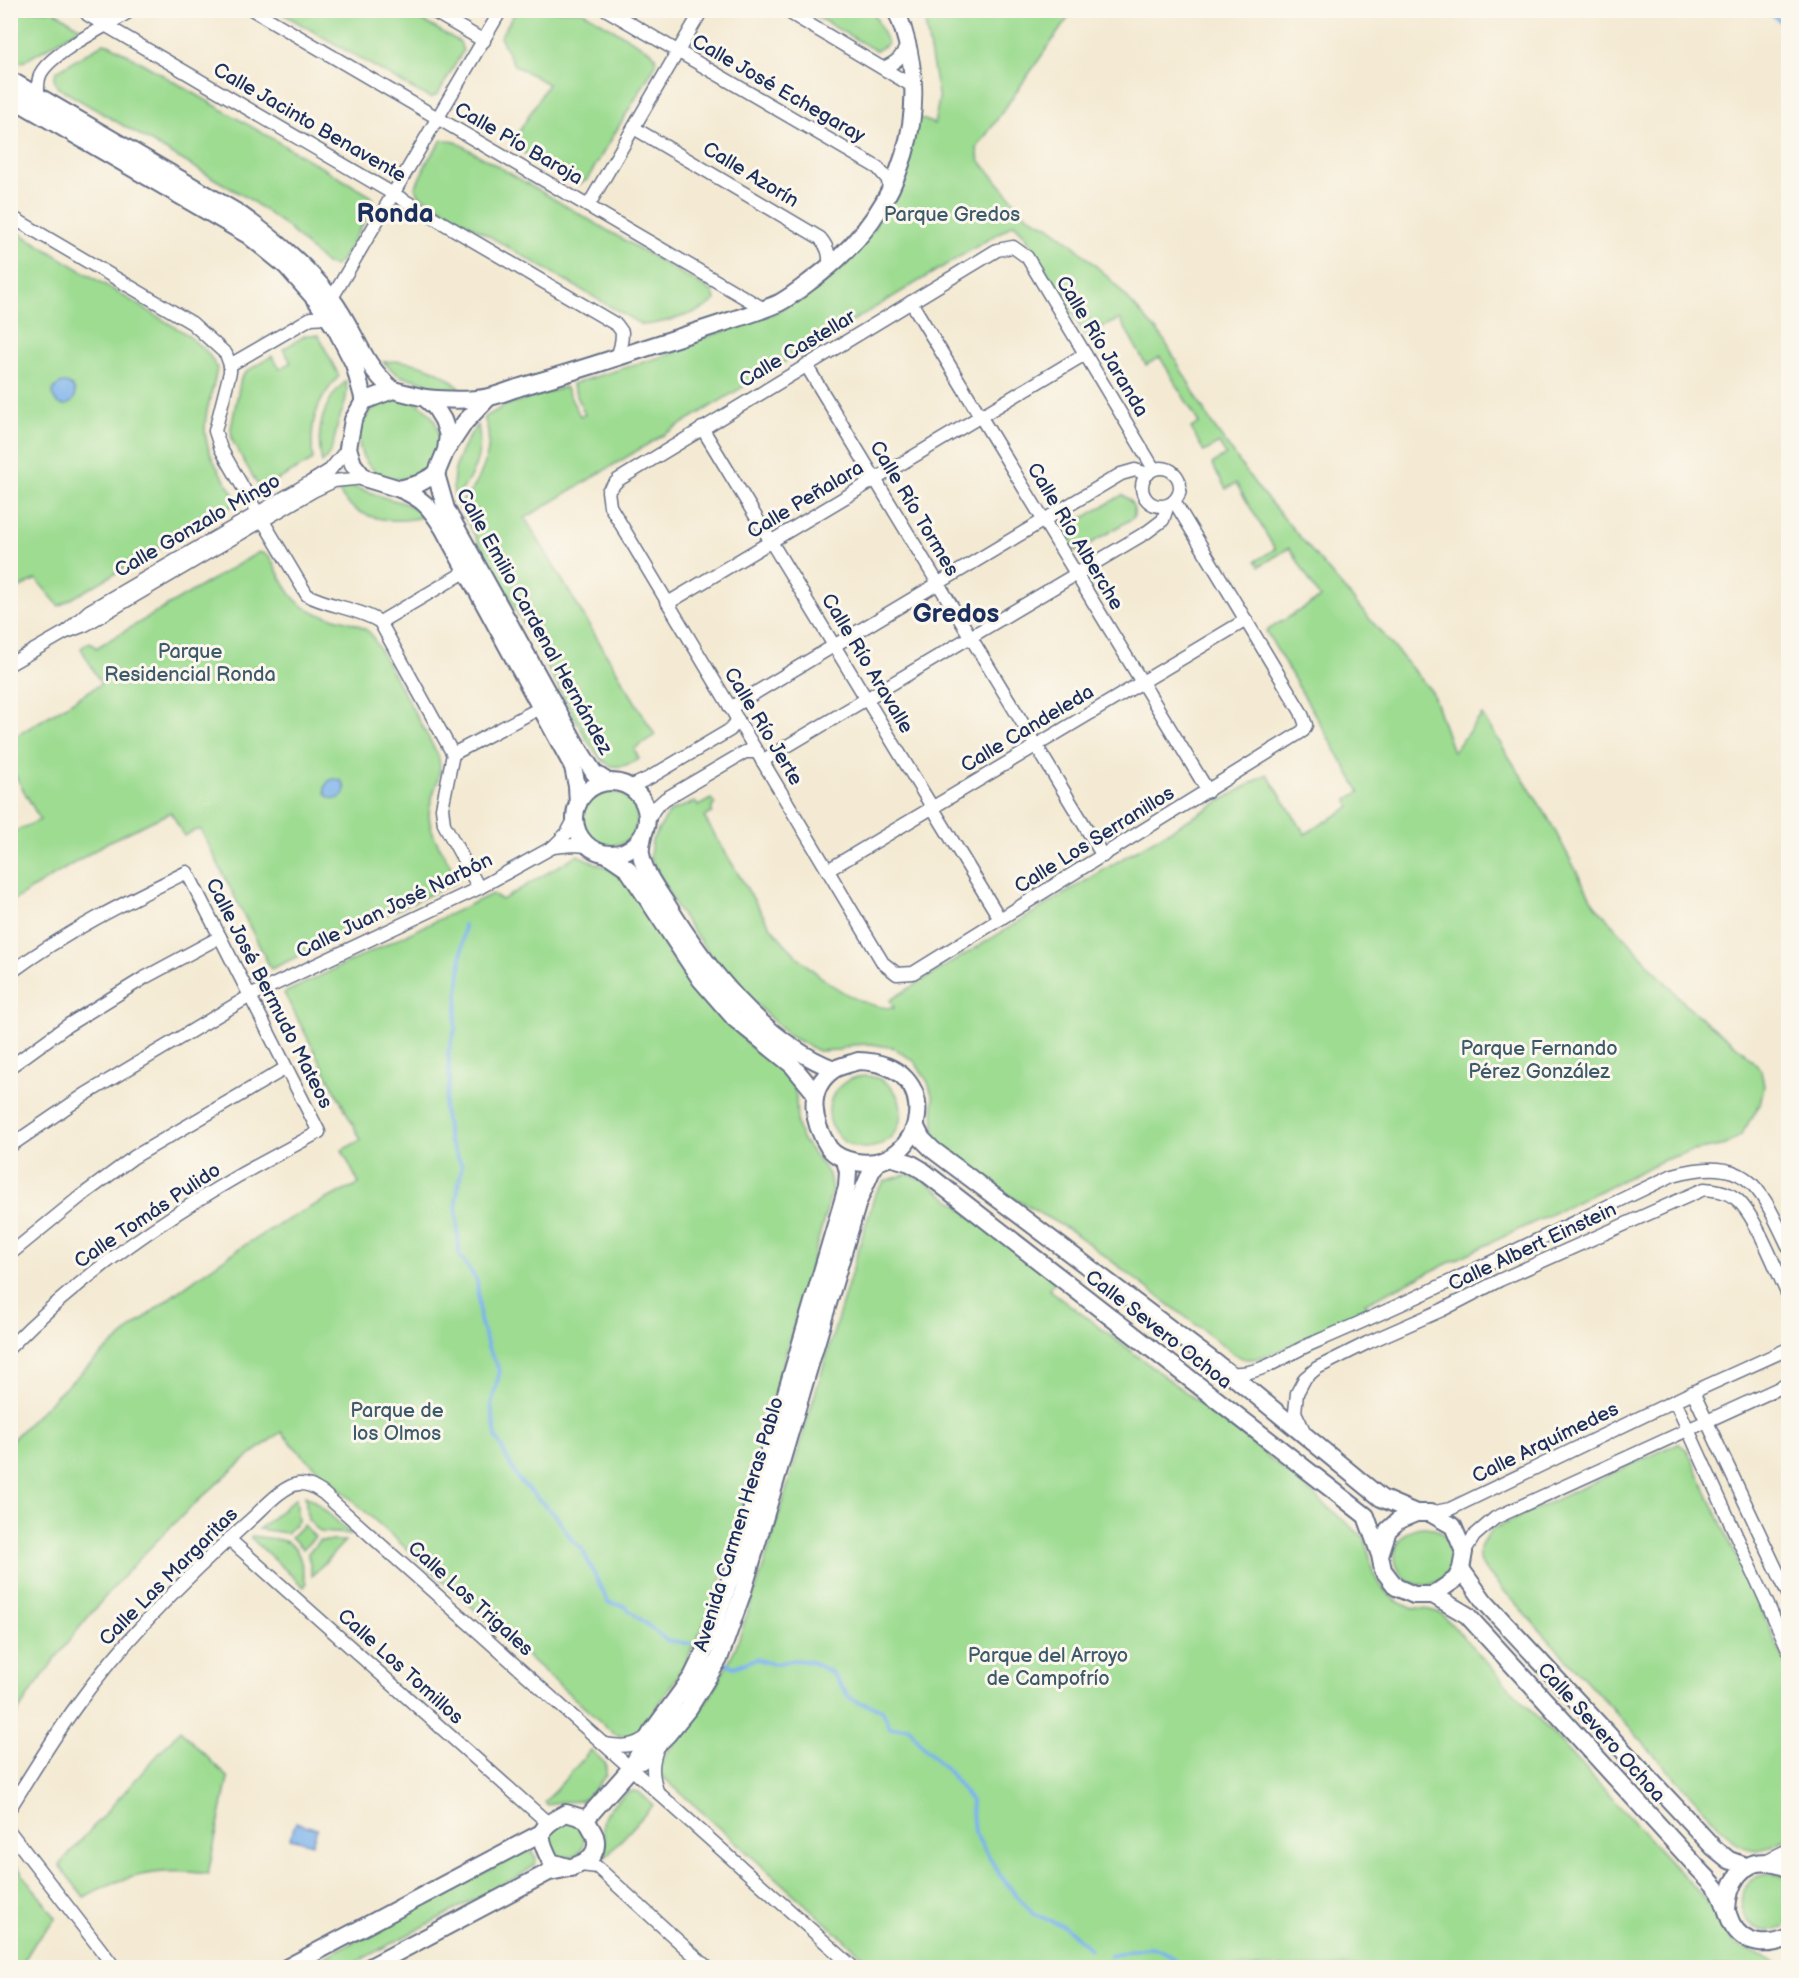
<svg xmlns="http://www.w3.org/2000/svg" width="1799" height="1978" font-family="'Balsamiq Sans',sans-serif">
<rect width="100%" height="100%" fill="#fbf7ec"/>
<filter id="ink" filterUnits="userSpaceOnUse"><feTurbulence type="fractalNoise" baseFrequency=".0167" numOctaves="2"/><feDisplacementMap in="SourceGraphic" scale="12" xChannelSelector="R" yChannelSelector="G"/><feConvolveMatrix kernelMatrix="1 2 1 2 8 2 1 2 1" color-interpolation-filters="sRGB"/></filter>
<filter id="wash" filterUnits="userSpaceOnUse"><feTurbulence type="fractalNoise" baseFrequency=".008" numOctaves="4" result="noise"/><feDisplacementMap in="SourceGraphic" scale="24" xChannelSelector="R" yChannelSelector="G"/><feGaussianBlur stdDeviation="1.35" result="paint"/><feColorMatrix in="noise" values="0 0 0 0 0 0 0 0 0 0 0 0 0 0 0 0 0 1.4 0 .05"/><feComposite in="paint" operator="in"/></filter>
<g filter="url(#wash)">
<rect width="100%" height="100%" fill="#f4ead3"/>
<!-- green -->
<g fill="#9ddc91" stroke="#5c8678" stroke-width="1.5">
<polygon points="11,10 54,11 81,28 23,62 17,63 11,60"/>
<polygon points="278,11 405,11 460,42 463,51 438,94 431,98 413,89"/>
<polygon points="516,11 582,11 652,52 655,56 656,64 587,180 578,185 511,145 548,84 514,65 500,37"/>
<polygon points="807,11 873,11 888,44 876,51"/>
<path d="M923 11H1073L977 148 979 160 1027 216 1048 226 1071 243 1109 278 1163 338 1212 424 1258 488 1432 692 1453 752 1482 715 1547 816 1594 904 1688 1007 1743 1051 1761 1070 1764 1086 1760 1104 1741 1135 1726 1145 1688 1152 1664 1160 1365 1303 1368 1309C1346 1319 1268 1361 1248 1359 1240 1359 1234 1354 1228 1349L1073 1232 1011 1197 941 1145 934 1132 933 1098 928 1082 915 1062 894 1048 871 1044 851 1045 839 1050 818 1051 789 1036 737 986 710 955 678 910 650 857 652 840 667 816 671 811 695 802 698 806 711 799 715 804 712 807V813L704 817C719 842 734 867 749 892 756 903 763 916 771 927 798 961 848 1008 894 1008L890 1000 1135 851 1267 774 1305 834 1350 807 1347 799 1360 792 1266 631 1320 598 1293 553 1289 548 1260 566 1256 561 1275 549 1236 483 1226 489 1212 464 1226 455 1219 443 1204 452 1191 428 1199 423 1160 357 1146 365 1120 319 1098 329 1096 323 1091 320 1088 326 1091 331 1085 335 1025 235 1014 224 525 518 655 735 634 749 639 759C613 774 605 766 589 743L458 505C480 486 497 447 484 418L504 406 565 387 580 416 585 415 572 384 677 352 676 346 725 331 772 314 802 298 825 282 849 259 874 229 918 117 934 124 939 100Z"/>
<polygon points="104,43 111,45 371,196 374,203 372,209 341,261 335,266 326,264 286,226 249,199 57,87 54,78 57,71"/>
<path d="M442 140 456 142 713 292 715 300C704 313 659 324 642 325L420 196 415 188 428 160Z"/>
<path d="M11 228 185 333 208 353 217 368C214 388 205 409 205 428 205 454 223 476 235 497L232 506 59 606 36 579 11 593Z"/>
<path d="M306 335H318L339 376C315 402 309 425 313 460L267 486 258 485 256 482 232 440 231 428 241 378 247 371 272 356 280 369 291 362 283 349Z"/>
<path d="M399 361C423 363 448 373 463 393L445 391 418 380 404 377 397 374 383 362Z"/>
<path d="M346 381C349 397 343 408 338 423 334 438 334 452 322 463 315 433 322 401 346 381Z"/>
<circle cx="399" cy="439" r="40"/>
<path d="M478 425C484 454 473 478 455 499 448 474 462 444 478 425Z"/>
<path d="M345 487C358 487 366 491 377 495 395 502 411 502 425 516 395 525 352 521 337 488Z"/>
<path d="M1122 495C1131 499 1137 509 1133 518L1077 552 1063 530Z"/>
<path d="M259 552 269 556C278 571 286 592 299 603 319 621 352 615 371 634L438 755C445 776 429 794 429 815 430 837 448 860 459 879L452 884 271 969 201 830H196L184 836 171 812 108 842 11 902V833L40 820 11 768V739L101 684 81 648 90 642 96 648Z"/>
<circle cx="610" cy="819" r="27"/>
<path d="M577 855 621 874 657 930 671 958 687 978 751 1047 778 1067 792 1082 796 1095 797 1125 802 1139 829 1174 832 1191 721 1580C705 1625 687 1665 659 1704 648 1719 634 1745 613 1733L304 1457 281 1432C260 1448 239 1463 220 1481 140 1551 69 1633 11 1722V1441C111 1338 226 1242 359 1184L342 1150 361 1140 284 993 492 894 502 900Z"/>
<circle cx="865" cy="1112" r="36"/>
<path d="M908 1174 928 1183 1056 1280 1049 1289 1246 1438 1362 1536C1372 1551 1368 1558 1373 1572 1379 1587 1394 1603 1410 1607 1421 1609 1432 1609 1442 1614L1715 1910 1719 1920 1736 1945 1787 1967H875L654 1769 689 1726 712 1693 736 1647 763 1568 875 1194 885 1181Z"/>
<path d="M1678 1443 1687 1450 1693 1462 1788 1669V1838C1766 1848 1756 1857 1733 1841L1485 1570C1473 1552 1482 1536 1499 1526Z"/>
<polygon points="305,1496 313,1500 351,1534 320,1532 308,1520"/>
<polygon points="296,1498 298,1521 286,1533 259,1529"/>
<polygon points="303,1525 315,1537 303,1549 291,1537"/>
<circle cx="1424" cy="1556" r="29"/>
<path d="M251 1536C297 1542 296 1538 306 1584L304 1587 251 1538Z"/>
<polygon points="319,1541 345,1541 312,1576 308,1553"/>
<path d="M180 1730 228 1778 208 1874C164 1867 122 1875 84 1897L59 1865Z"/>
<path d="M591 1750 606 1764V1775C600 1782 591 1796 582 1800 574 1804 563 1798 548 1805L545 1802Z"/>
<path d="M632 1791 639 1792 653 1805 607 1856 603 1853C607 1837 602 1836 603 1823 603 1812 622 1794 632 1791Z"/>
<circle cx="567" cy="1840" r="17"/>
<polygon points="524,1851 532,1852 536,1858 535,1865 519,1876 347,1967 306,1967"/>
<polygon points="11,1859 56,1918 36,1941 20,1967 11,1967"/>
<path d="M1770 1874 1780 1875 1788 1881V1924C1748 1954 1716 1882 1770 1874Z"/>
</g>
<!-- water -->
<g fill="#7db3ec" stroke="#4c71a5" stroke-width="1.5">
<circle cx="64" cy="394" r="11"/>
<circle cx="335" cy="789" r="10"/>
<polygon points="296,1822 317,1829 312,1844 290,1838"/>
</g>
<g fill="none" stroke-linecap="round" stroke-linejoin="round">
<!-- stream -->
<g stroke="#7db3ec" stroke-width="4">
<polyline points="1765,10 1788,26"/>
<polyline points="464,925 455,1030 448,1053 450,1081 444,1108 449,1141 462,1165 456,1202 459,1254 477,1281 480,1320 489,1350 500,1371 491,1405 496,1437 518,1479 557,1517 572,1540 582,1549 608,1602 624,1606 666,1640 691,1644"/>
<polyline points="726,1663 734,1667 756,1659 773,1664 796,1660 811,1662 831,1672 849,1697 858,1702 882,1709 890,1728 909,1727 920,1743 948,1771 971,1801 974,1832 1001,1877 1033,1914 1064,1926 1090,1949"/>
<path d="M1109 1956C1124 1954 1147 1944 1160 1950 1168 1953 1176 1962 1183 1968"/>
</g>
</g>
</g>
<g filter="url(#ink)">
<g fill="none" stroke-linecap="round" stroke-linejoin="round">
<!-- street casing -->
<g stroke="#677087" stroke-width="15">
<g id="street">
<path d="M84 10 88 15 617 325 622 332C622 342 621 349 616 358"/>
<polyline points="253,10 764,309"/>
<polyline points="431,10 484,41"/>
<polyline points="607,10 878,168 888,180 889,191"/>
<polyline points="785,10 914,87"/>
<path d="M883 68C896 63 901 58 907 45"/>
<path d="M38 96C38 88 37 80 41 73 53 51 109 25 132 10"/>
<path d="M634 128 820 238C828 247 830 255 829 267"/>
<polyline points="588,206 702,10"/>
<polyline points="10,216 192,323 226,354 230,365 230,372 215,431 221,449 257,512"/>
<polyline points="332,298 501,10"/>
<polyline points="911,302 1208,791"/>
<polyline points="230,365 311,318 328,317"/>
<polyline points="806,365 1103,856"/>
<polyline points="702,428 1000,919"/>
<circle cx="1161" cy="487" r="19"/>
<polyline points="1154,469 1027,257 1013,247 997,250 618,480 608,491 610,506 883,963 897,974 913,973 1303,731 1306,725 1301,712 1174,501"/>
<path d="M263 521 307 595C330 607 358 608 380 622L453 754 442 808 444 824 479 888"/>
<polyline points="668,603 1085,354"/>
<polyline points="380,622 465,572"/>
<polyline points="69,629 89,611 309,483 330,470 348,448"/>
<polyline points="10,664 64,633 85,625 313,491 334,481 364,478"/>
<polyline points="730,708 1121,474 1135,470 1148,474"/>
<polyline points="453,754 540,708"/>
<polyline points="762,761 1147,532 1163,520 1168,505"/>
<polyline points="630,787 649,778 730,730 738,720"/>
<polyline points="648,820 655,808 665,799 745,752 758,752"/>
<polyline points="553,847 573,845 588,846"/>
<polyline points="828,870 1246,620"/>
<path d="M10 973C67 931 124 903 187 872L319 1132C292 1147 265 1161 238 1176 157 1223 76 1279 10 1347"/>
<polyline points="10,1067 68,1025 144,978 220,937"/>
<polyline points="10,1146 86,1094 250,996 479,888 553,847 567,833 575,818"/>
<polyline points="10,1254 81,1196 134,1157 286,1068"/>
<path d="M1229 1373C1262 1376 1284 1355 1313 1343 1435 1291 1553 1232 1673 1175 1748 1155 1759 1185 1788 1246"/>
<polyline points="1693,1392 1788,1594"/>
<polyline points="1675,1401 1788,1649"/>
<path d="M1305 1433 1295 1412 1297 1393 1305 1378 1317 1368 1367 1343 1442 1310 1500 1280 1704 1189C1716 1190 1725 1191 1735 1198 1754 1211 1777 1272 1788 1295"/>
<polyline points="1430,1513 1450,1509 1693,1392 1788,1349"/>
<polyline points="229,1539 548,1823"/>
<polyline points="1464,1552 1474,1536 1495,1518 1788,1384"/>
<path d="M605 1744C623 1747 634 1747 648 1736"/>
<path d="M657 1791C652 1774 651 1763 658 1747"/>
<path d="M10 1808C32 1773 53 1738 77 1705 126 1637 185 1578 248 1522 260 1512 282 1486 298 1484 308 1483 315 1488 323 1493L854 1968"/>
<polyline points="10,1832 115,1968"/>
<polyline points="1763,1862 1788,1850"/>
<polyline points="581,1865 597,1867 708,1968"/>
</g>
</g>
<!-- secondary casing -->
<g stroke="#677087" stroke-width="20">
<g id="secondary">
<path d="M10 80 238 213C273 238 305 264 331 298 356 330 359 361 393 390"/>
<polyline points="10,97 248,235 286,266 316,300 336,329 354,364 364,401"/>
<polygon points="393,390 425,398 435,407 443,420 448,435 446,450 436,474 418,484 400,489 364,478 353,464 348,448 353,420 364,401"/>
<path d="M425 398C445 400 469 401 489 397 500 395 512 389 524 386 554 377 585 368 615 358 651 346 687 335 723 323 742 317 761 311 779 303 794 295 806 284 820 274 902 210 937 108 896 10"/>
<polyline points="447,449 465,422 489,397"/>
<polyline points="436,474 446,509 577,746 594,773 608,782"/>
<path d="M400 489C423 499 430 507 443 528L573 767 577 786 578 804"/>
<circle cx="611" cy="818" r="36"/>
<path d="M643 836C642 842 640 849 641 854 644 872 656 888 666 903 704 965 764 1043 834 1069"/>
<polyline points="608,855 627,868 701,980 735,1019 792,1065 815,1093"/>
<path d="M858 1061C949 1063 925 1173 856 1162 846 1160 835 1156 829 1148 813 1123 805 1090 833 1070 839 1066 850 1064 858 1061Z"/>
<polyline points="916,1127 922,1139 933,1150 1229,1373 1381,1498 1416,1513"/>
<polyline points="890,1157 910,1163 922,1170 1366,1516 1380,1555 1383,1570 1396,1587 1414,1595 1433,1595 1456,1579 1461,1569 1464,1552 1453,1526 1430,1513 1416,1513 1399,1520 1388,1530 1380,1555"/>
<polyline points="1461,1569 1484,1601 1713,1847 1729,1860 1748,1867"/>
<path d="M1433 1595 1467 1615 1695 1865C1703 1874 1714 1883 1720 1893 1725 1902 1727 1914 1732 1924 1744 1946 1768 1947 1788 1938"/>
<polyline points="641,1761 668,1734 689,1708 719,1659 742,1594 858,1202 871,1172 877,1162"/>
<polyline points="586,1819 631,1768 651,1733 692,1677 708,1644 737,1559 847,1187 848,1172 845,1160"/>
<path d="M1727 1910C1728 1885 1741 1858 1770 1863 1777 1865 1783 1865 1788 1869"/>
<polyline points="286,1968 541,1833"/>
<path d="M368 1968 549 1872C566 1869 603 1864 595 1836 593 1831 589 1825 586 1819L566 1813C538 1828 536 1833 551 1862L571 1868"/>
</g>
</g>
<!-- street -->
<use href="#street" stroke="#fff" stroke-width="12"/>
<!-- secondary -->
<use href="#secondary" stroke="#fff" stroke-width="16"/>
</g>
</g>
<g text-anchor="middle" stroke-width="6" stroke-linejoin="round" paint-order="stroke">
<!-- street labels -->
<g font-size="20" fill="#1b2f5e" stroke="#fbf7ec">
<text transform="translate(779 88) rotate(30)" y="7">Calle José Echegaray</text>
<text transform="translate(310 122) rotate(30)" y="7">Calle Jacinto Benavente</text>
<text transform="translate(519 143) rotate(30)" y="7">Calle Pío Baroja</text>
<text transform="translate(751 174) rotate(31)" y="7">Calle Azorín</text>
<text transform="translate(1103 346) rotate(59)" y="7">Calle Río Jaranda</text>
<text transform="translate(797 348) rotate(-31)" y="7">Calle Castellar</text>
<text transform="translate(805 499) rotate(-31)" y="7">Calle Peñalara</text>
<text transform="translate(915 508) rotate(59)" y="7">Calle Río Tormes</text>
<text transform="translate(197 525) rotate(-30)" y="7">Calle Gonzalo Mingo</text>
<text transform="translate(1076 536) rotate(59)" y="7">Calle Río Alberche</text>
<text transform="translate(535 621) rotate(61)" y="7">Calle Emilio Cardenal Hernández</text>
<text transform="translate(868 663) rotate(59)" y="7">Calle Río Aravalle</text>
<text transform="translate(764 726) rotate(59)" y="7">Calle Río Jerte</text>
<text transform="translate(1027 728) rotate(-31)" y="7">Calle Candeleda</text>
<text transform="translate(1094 839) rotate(-32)" y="7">Calle Los Serranillos</text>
<text transform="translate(394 905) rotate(-26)" y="7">Calle Juan José Narbón</text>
<text transform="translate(270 993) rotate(63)" y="7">Calle José Bermudo Mateos</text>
<text transform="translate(147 1215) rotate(-34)" y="7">Calle Tomás Pulido</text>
<text transform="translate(1532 1246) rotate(-25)" y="7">Calle Albert Einstein</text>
<text transform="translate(1159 1329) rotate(38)" y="7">Calle Severo Ochoa</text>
<text transform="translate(1545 1442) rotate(-26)" y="7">Calle Arquímedes</text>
<text transform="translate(738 1524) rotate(-73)" y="7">Avenida Carmen Heras Pablo</text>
<text transform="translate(168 1576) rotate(-45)" y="7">Calle Las Margaritas</text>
<text transform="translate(471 1598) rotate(42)" y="7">Calle Los Trigales</text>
<text transform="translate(401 1666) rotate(42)" y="7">Calle Los Tomillos</text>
<text transform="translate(1602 1732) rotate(48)" y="7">Calle Severo Ochoa</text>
</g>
<!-- park labels -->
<g font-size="20" fill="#3c5a6b" stroke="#fbf7ec">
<text x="952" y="221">Parque Gredos</text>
<text x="190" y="658">Parque<tspan x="190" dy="23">Residencial Ronda</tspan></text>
<text x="1539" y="1055">Parque Fernando<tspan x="1539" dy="23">Pérez González</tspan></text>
<text x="397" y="1417">Parque de<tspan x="397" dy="23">los Olmos</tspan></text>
<text x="1048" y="1662">Parque del Arroyo<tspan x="1048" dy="23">de Campofrío</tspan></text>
</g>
<!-- district labels -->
<g font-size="26" font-weight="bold" fill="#1b2f5e" stroke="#fbf7ec">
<text x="395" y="222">Ronda</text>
<text x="956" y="622">Gredos</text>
</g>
</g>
<!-- margin -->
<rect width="1799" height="1978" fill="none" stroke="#fbf7ec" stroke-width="36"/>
</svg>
